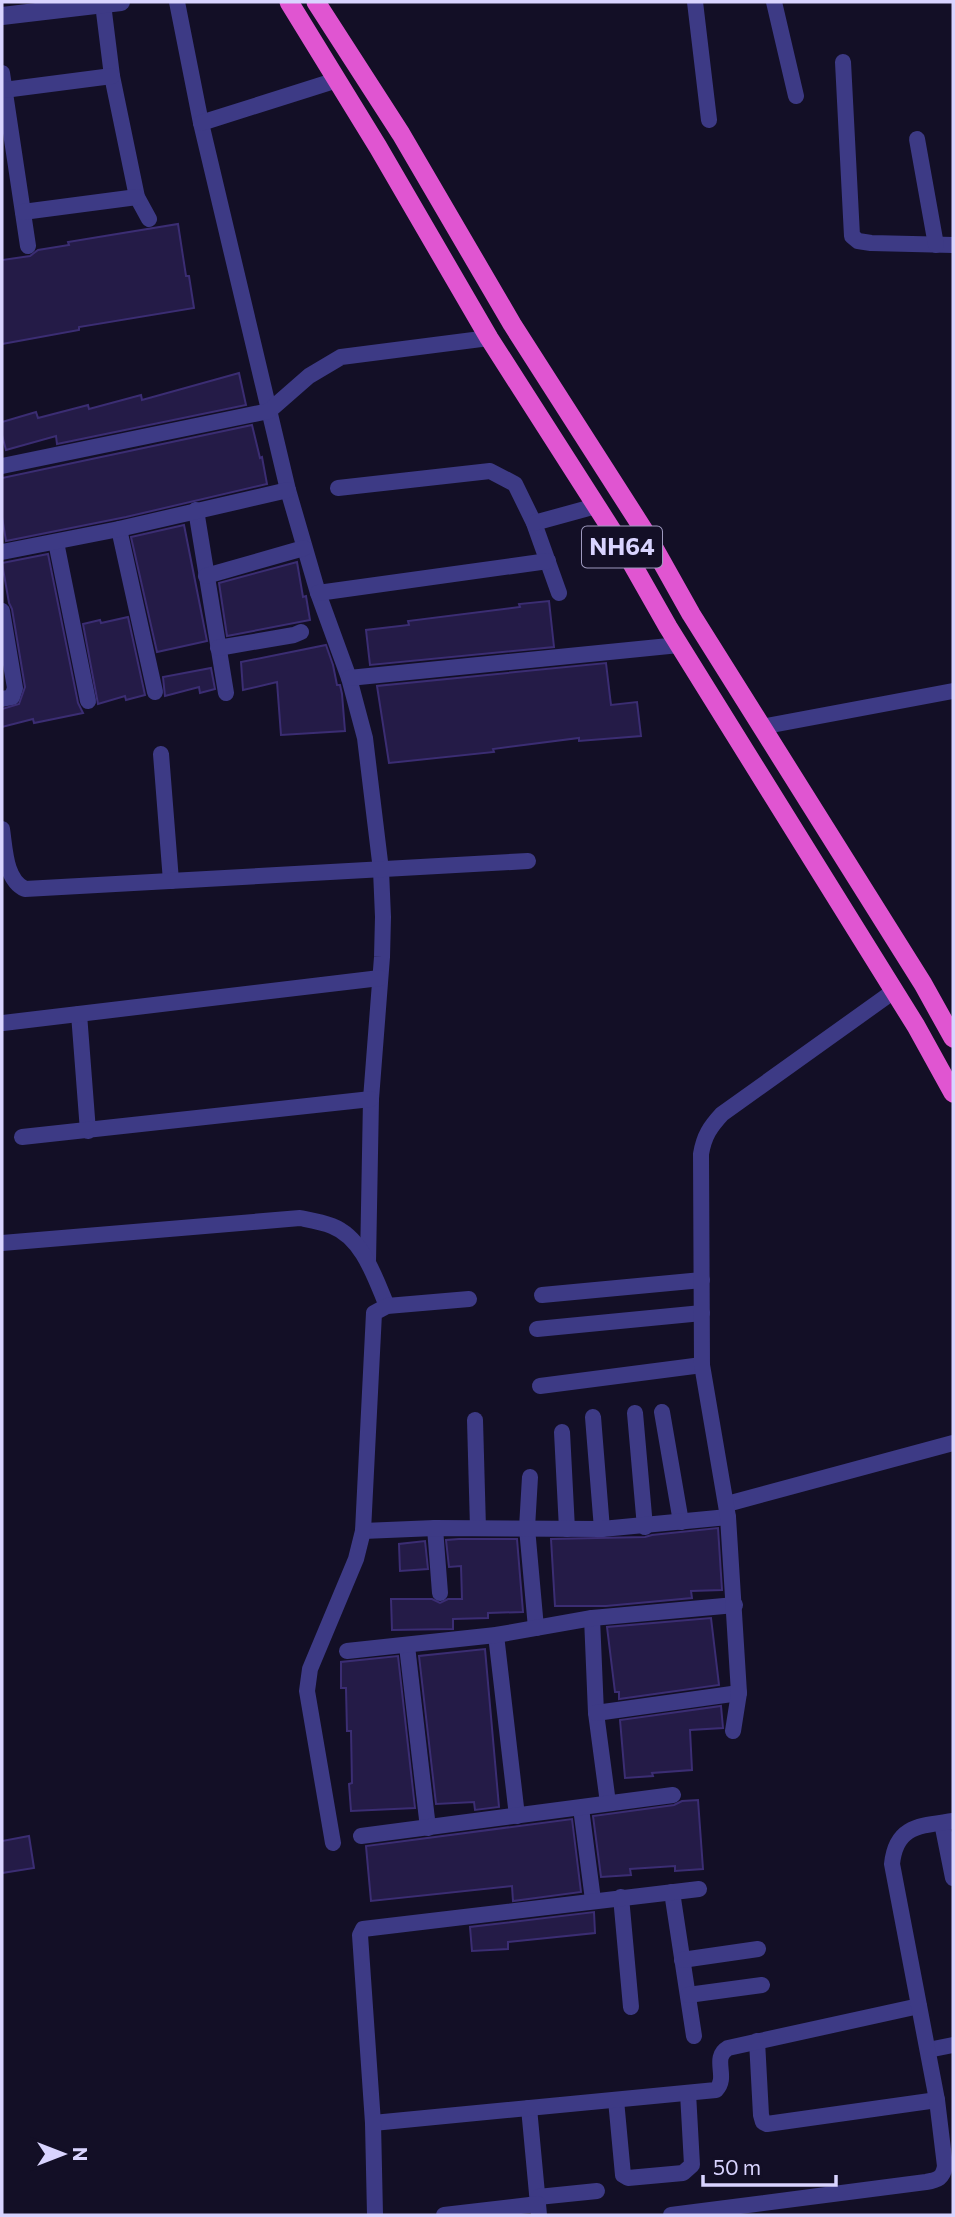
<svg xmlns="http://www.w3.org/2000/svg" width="955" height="2217" font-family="Commissioner,sans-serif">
<rect width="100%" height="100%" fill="#130f26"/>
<!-- building -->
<g fill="#241b47" stroke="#3b2d73" stroke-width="2">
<polygon points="178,224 186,276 189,276 194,308 79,327 79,330 2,344 2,260 30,256 38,250 69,245 68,242"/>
<polygon points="239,373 246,405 57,444 56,436 6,450 2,435 2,422 36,412 38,418 88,405 89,409 141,395 142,400"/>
<polygon points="252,425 260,458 262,457 267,484 126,517 6,541 2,517 2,478"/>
<polygon points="184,525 207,641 157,652 131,537"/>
<polygon points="48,554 78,703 83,713 34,723 33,719 2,727 2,709 19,704 25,687 12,609 9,603 2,563"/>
<polygon points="297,562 303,597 306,596 310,620 227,636 219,583"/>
<polygon points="549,601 554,647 370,665 366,630 409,625 408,621 520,607 519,604"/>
<polygon points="128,617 145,695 126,700 125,696 98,704 83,624 100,620 101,623"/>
<polygon points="326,645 333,665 337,685 340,685 342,694 345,731 281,735 277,682 243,690 241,662"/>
<polygon points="606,663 611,705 637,702 641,736 579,741 579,738 493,749 494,752 389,763 377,686"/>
<polygon points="211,668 215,689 200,693 199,687 165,696 163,677"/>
<polygon points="718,1528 722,1590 691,1591 692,1598 606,1606 555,1606 551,1539 645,1537 652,1535"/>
<polygon points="459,1539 517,1539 523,1612 488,1613 488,1618 453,1619 453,1629 392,1630 391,1599 432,1599 440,1603 448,1599 462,1599 461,1566 449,1567 446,1540"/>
<polygon points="425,1541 428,1569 400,1571 399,1544"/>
<polygon points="711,1618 719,1685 619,1699 619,1692 615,1692 607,1627"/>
<polygon points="485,1649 499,1807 475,1810 474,1802 436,1804 419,1656"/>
<polygon points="398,1656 415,1808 351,1811 349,1784 352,1783 351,1731 347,1731 346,1688 341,1688 341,1662"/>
<polygon points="721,1706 723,1728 690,1730 692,1770 652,1773 653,1776 625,1778 620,1720"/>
<polygon points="698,1800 703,1869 675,1871 675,1866 630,1869 631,1875 601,1877 593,1816 674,1805 682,1801"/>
<polygon points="572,1819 581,1892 513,1901 512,1886 371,1901 366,1846"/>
<polygon points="29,1836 34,1868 2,1873 2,1841"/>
<polygon points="594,1912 595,1933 508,1942 508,1949 472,1951 470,1927"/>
</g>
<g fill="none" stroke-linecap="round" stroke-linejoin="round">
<!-- minor -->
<g stroke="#3d3a85" stroke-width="16">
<polyline points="177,2 201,123 288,490 318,593 349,678 365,738 381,870 383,917 382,957 371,1099 368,1262"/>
<polyline points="695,2 709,120"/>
<polyline points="774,2 796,96"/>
<polyline points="103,4 112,76 137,197 149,219"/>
<polyline points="843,62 852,236 858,241 871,243 953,245"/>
<polyline points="2,73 28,246"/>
<polyline points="4,90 112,76"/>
<polyline points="201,123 337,80"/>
<polyline points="917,139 936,245"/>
<polyline points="23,212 137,197"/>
<polyline points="2,466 269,411 309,376 341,357 489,338"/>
<polyline points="338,488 490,471 515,484 534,523 559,593"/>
<polyline points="196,510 226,693"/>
<polyline points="534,523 596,506"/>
<polyline points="119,529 155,692"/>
<polyline points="56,542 88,701"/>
<polyline points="2,552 119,529 288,490"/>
<polyline points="206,576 304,548"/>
<polyline points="318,593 548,561"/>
<polyline points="2,611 15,688 12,697 2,699"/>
<polyline points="218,648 294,635 301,632"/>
<polyline points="349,678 679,645"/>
<polyline points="761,727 953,691"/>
<polyline points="161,754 171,881"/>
<path d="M2 829C5 848 5 880 25 889L528 861"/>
<polyline points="79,1014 88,1131"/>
<polyline points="3,1023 380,978"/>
<polyline points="22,1137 371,1099"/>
<path d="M2 1243 300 1218C310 1220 322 1222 332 1226 363 1238 375 1278 387 1306"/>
<polyline points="542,1295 702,1280"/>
<polyline points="537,1329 702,1313"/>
<polyline points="540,1386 702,1365"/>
<polyline points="662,1412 681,1522"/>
<polyline points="635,1413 645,1527"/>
<polyline points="593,1417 602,1529"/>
<polyline points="475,1420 478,1528"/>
<polyline points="562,1432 567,1529"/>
<polyline points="530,1477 527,1528 536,1628"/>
<polyline points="727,1504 953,1443"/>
<polyline points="435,1528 440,1593"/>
<polyline points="363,1531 435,1528 602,1529 728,1517"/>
<polyline points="592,1618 596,1713 608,1803"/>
<polyline points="496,1635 517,1816"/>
<polyline points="407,1646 428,1828"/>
<polyline points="347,1651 496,1635 592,1618 735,1605"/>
<polyline points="596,1713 739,1693"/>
<path d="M733 1731 739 1693 728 1517 702 1365 701 1154C704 1136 710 1127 722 1114L894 991"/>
<polyline points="581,1808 593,1900"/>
<polyline points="942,1823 953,1878"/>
<polyline points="361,1836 673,1795"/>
<polyline points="333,1843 307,1691 310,1669 356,1559 363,1531 374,1313 387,1306 469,1299"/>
<polyline points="672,1892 694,2036"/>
<polyline points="621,1897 631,2007"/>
<polyline points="682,1960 758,1949"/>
<polyline points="688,1995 762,1985"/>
<polyline points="757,2041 761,2115 763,2122 767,2124 937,2100"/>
<polyline points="928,2050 953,2045"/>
<polyline points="616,2100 623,2175 628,2178 683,2173 692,2165 688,2093"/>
<polyline points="529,2108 539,2215"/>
<path d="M373 2123 716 2090C729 2077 711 2058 728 2048L919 2006"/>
<polyline points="538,2197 597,2191"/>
<polyline points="375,2215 373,2123 360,1935 363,1929 699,1889"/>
<polyline points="444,2215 538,2204"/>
<path d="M671 2215 926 2182C938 2180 943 2178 945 2166L937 2100 892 1864C896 1825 920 1826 953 1821"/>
</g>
<!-- tertiary -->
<polyline stroke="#3d3a85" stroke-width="18" points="2,16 121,2"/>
<!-- trunk -->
<g stroke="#e055d1" stroke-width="19">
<polyline points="289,2 378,147 489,338 622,546 668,627 916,1026 953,1093"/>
<polyline points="316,2 401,134 512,324 645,532 691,614 923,984 953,1038"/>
</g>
</g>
<g text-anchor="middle" stroke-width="7" stroke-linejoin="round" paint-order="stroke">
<!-- shield labels -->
<rect fill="#130f26" stroke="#9e99be" stroke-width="2" x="582" y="526.5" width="80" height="41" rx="5"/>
<g font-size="24" font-weight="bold" fill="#d9d4ff">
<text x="622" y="555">NH64</text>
</g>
</g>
<!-- border -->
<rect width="955" height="2217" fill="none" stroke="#d9d4ff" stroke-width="7"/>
<!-- north arrow -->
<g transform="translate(63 2154) rotate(90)" stroke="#130f26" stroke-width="5" paint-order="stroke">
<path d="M0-5L12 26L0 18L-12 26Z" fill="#d9d4ff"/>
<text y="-10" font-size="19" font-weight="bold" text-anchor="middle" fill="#d9d4ff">N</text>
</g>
<!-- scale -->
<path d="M703 2175v10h133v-10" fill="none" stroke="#d9d4ff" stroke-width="3.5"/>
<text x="713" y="2175" font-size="21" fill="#d9d4ff" stroke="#130f26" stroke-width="5" paint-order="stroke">50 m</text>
</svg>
